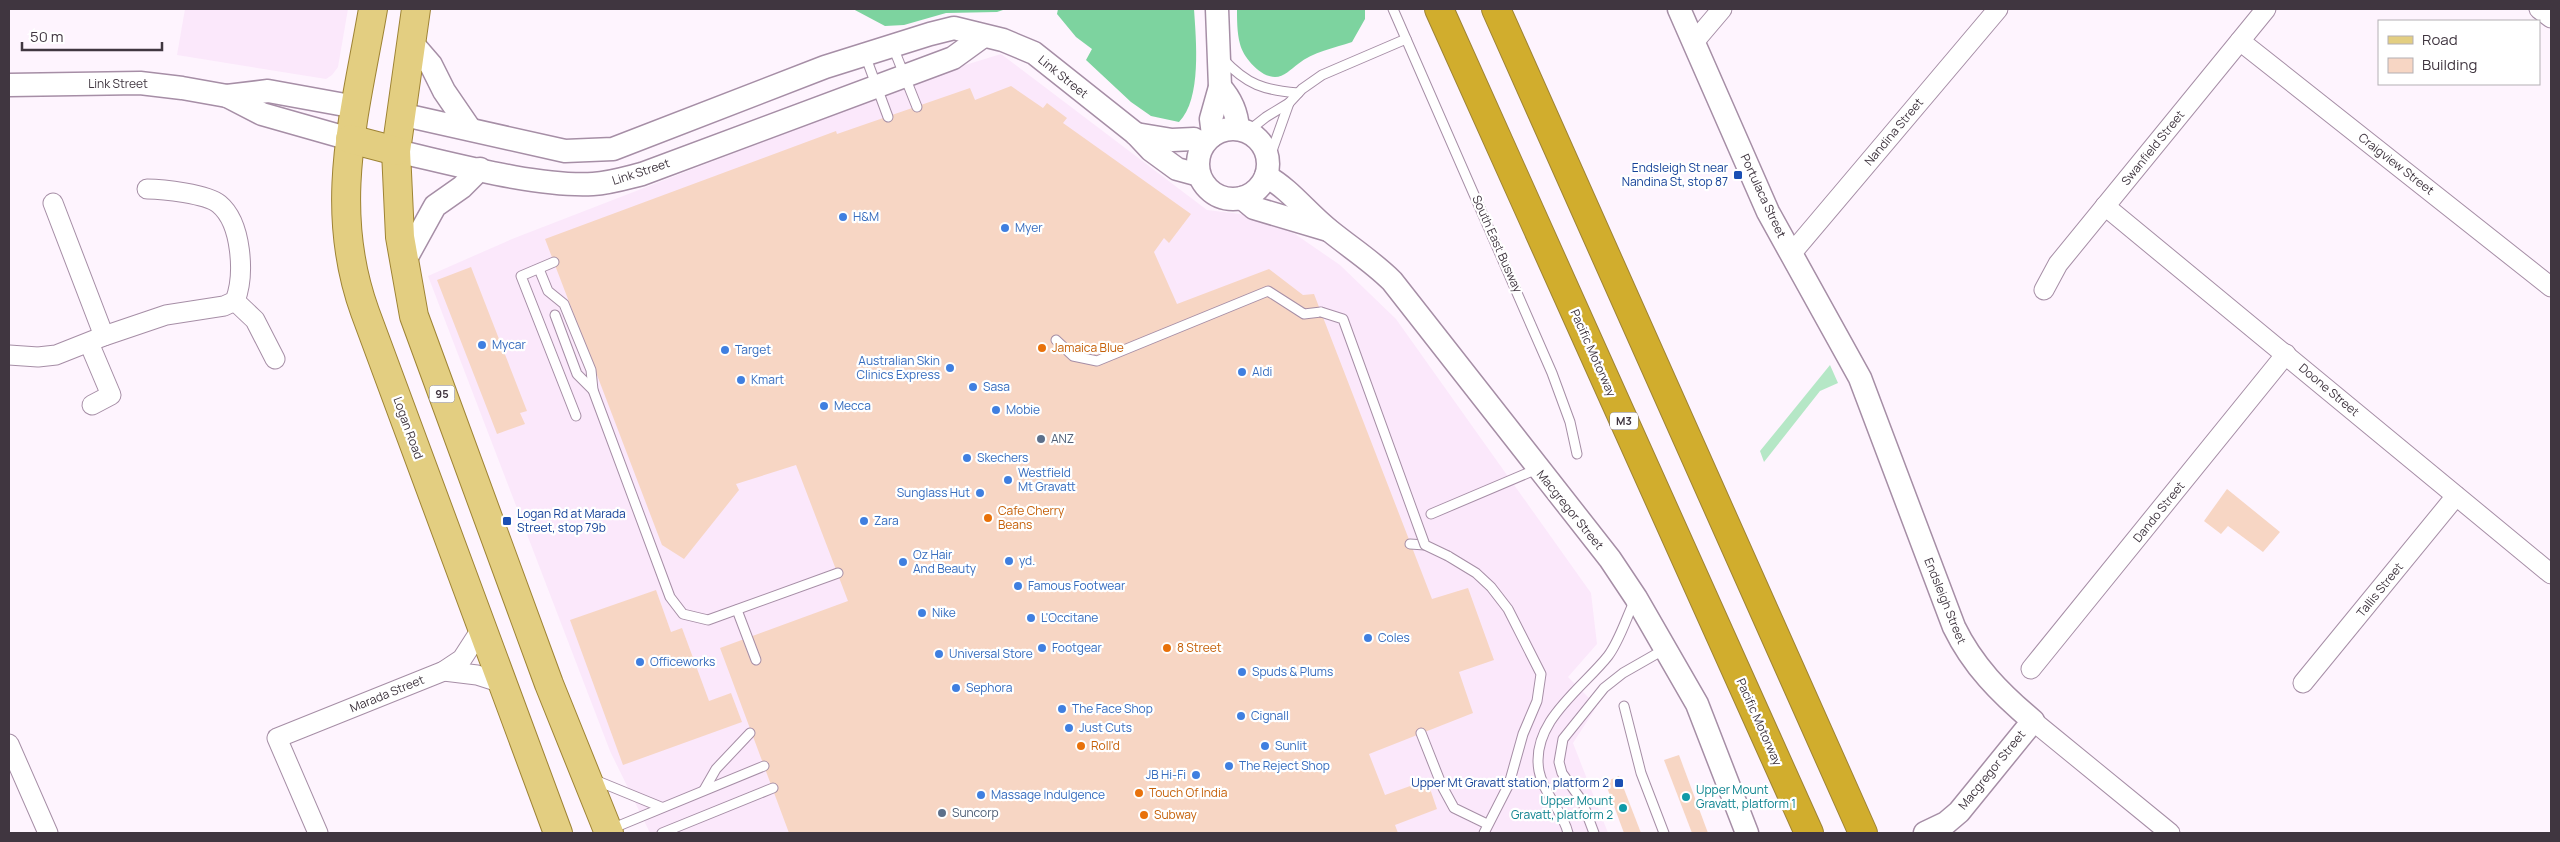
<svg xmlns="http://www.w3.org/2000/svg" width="2560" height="842" font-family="Manrope,sans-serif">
<rect width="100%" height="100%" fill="#fef4fe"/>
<!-- built -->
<g fill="#fbe8fb">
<polygon points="185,9 348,9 338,67 332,75 326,79 177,55"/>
<polygon points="1001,54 1207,210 1249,215 1295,234 1340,265 1396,319 1591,593 1597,644 1568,677 1597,706 1573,743 1608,833 650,833 610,751 428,276 512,239 949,70"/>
</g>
<!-- green -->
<polygon fill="#b5e7c6" points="1830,365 1838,383 1820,391 1764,462 1760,451"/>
<!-- forest -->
<g fill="#7dd39f">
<polygon points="853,9 1006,9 997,12 946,13 904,25 885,26"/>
<path d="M1058 9H1194C1196 40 1202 99 1179 122L1151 116 1131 102 1086 60 1092 49 1076 37 1057 14Z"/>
<path d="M1237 9H1365V19L1352 42C1334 48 1313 52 1298 64 1291 69 1284 77 1275 77 1260 77 1243 57 1240 44 1237 33 1237 19 1237 9Z"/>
</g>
<!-- building -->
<g fill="#f7d6c4">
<polygon points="1011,86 1043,108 1047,103 1067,118 1063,123 1191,214 1169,243 1164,238 1154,252 1177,304 1269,269 1303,295 1314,294 1432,599 1468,588 1494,660 1459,672 1473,713 1369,754 1385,795 1427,780 1437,809 1395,825 1398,833 789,833 720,648 848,601 796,465 736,484 739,490 684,559 662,545 545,239 836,131 837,134 970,88 975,100"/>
<polygon points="471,267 527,411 520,413 525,424 497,434 437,280"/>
<polygon points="2227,489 2280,532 2263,552 2228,526 2221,534 2204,521"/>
<polygon points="656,590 671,632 682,628 709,701 731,693 742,722 623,765 570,620"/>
<polygon points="1679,755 1708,833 1692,833 1664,760"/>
<polygon points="1619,776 1641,833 1624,833 1605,782"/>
</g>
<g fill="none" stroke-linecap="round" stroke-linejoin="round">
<!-- service casing -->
<g stroke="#a68ea6" stroke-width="11">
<g id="service">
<polyline points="1393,9 1552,373 1570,422 1577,454"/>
<polyline points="893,47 917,107"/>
<polyline points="865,55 888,117"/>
<path d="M1223 59C1247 85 1264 90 1298 93"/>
<polyline points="1247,132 1266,117 1289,103 1302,89 1322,75 1406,39"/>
<polyline points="1267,154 1273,148 1289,103"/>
<polyline points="554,262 521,276 576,416"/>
<polyline points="539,269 548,291 564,304 591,370 593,390 670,597 683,614 708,620 838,573"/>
<polyline points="555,315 577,374 593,390"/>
<polyline points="1056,340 1073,356 1097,361 1268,291 1304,314 1321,312"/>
<polyline points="1431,514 1537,469"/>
<polyline points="1410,544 1425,545"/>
<polyline points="1448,556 1476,573 1491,587 1508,609 1541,674 1537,701 1523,734 1509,784 1484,833"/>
<polyline points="737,610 756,660"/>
<polyline points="1624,706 1641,773 1664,833"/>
<polyline points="1421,733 1442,786 1454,808 1487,824"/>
<polyline points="595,780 661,807"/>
<polyline points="704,790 716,769 750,733"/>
<polyline points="611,829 764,766"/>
<polyline points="662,833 773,788"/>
<path d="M1568 833C1563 811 1543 793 1539 771 1530 722 1583 688 1608 656 1620 640 1626 618 1635 600"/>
<polyline points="1594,833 1582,801 1562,773 1559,762 1563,739 1604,688 1623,673 1665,649"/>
</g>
</g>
<!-- minor casing -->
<g stroke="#a68ea6" stroke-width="21">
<g id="minor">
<polyline points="2539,9 2551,18"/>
<polyline points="2240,41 2551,287"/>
<polyline points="1694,42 1722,9"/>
<polyline points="53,203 104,336"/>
<polyline points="2105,206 2551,574"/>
<polyline points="1791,254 1998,9"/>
<polyline points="2044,290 2058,264 2266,9"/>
<polyline points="235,301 255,320 275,359"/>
<polyline points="89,343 111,395 92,405"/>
<path d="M9 355 38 357 56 355 104 336 166 315 224 306 235 301C245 275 242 223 219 204 207 194 163 189 147 189"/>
<polyline points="2031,669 2286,354"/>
<polyline points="444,671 477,675 502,683"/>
<polyline points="2303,683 2456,496"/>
<polyline points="2033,721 2170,833"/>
<polyline points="9,744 48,833"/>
<polyline points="318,833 277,738 444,671 462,659 482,628"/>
</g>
</g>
<!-- tertiary casing -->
<g stroke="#a68ea6" stroke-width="25">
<g id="tertiary">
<path d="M1679 9 1768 212 1860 378 1954 627C1973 666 2000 693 2033 721L1959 812 1946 823 1925 833"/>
<polyline points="412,43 431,65 444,91 470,129"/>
<polyline points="9,85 140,83 182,88 227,96 262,114 350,139"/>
<path d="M1220 87C1231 99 1237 113 1238 129"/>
<polyline points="227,96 268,91 356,107"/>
<polyline points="400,114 565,151 613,149 825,67 930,34 954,28 1003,40 1034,53 1136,134 1151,150 1177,169 1199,175"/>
<circle cx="1233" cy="164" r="35"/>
<polyline points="1136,134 1172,140 1194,139 1203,144"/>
<polyline points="1213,135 1211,119 1220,87 1217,9"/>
<path d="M396 151C454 164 536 187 593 184 610 183 626 178 642 174L953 58 982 37"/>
<path d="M1266 176C1291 190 1307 213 1330 231 1351 248 1373 262 1392 281L1610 559 1636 598 1697 704 1747 833"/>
<polyline points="1242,198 1254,208 1328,230"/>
<polyline points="403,264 435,206 462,187 480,169"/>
</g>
</g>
<!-- primary casing -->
<g stroke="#9e8334" stroke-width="30">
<g id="primary">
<path d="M373 9C355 114 327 207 365 312L558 833"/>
<polyline points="416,9 396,151 400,237 414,316 549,684 609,833"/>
<polyline points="350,139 396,151"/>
</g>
</g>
<!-- motorway casing -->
<g stroke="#9e8334" stroke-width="30">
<g id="motorway">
<polyline points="1439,9 1809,833"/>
<polyline points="1496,9 1863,833"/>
</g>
</g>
<!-- service -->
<use href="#service" stroke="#fff" stroke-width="9"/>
<!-- minor -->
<use href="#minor" stroke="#fff" stroke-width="19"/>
<!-- tertiary -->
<use href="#tertiary" stroke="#fff" stroke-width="22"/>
<!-- primary -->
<use href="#primary" stroke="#e3ce81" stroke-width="28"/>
<!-- motorway -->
<use href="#motorway" stroke="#d1ad2d" stroke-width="28"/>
<!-- service-bridge casing -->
<g stroke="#a68ea6" stroke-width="11" stroke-linecap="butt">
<polyline id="service-bridge" points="1321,312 1343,319 1425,545 1448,556"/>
</g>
<!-- service-bridge -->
<use href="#service-bridge" stroke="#fff" stroke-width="9"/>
</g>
<!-- markers -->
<g fill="#1a4fb4" stroke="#fff" stroke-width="2">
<rect x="1733" y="170" width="10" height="10" rx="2.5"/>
<rect x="502" y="516" width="10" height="10" rx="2.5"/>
<rect x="1614" y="778" width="10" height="10" rx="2.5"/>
</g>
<g fill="#3f7fe0" stroke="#fff" stroke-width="2">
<circle cx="843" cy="217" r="5"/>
<circle cx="1005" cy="228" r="5"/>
<circle cx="482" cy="345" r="5"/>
<circle cx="725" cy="350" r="5"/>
<circle cx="950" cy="368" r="5"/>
<circle cx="1242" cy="372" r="5"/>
<circle cx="741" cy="380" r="5"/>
<circle cx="973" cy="387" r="5"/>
<circle cx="824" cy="406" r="5"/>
<circle cx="996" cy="410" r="5"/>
<circle cx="967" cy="458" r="5"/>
<circle cx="1008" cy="480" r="5"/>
<circle cx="980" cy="493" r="5"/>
<circle cx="864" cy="521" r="5"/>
<circle cx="1009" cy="561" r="5"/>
<circle cx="903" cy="562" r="5"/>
<circle cx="1018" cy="586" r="5"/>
<circle cx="922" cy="613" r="5"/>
<circle cx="1031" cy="618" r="5"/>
<circle cx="1368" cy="638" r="5"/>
<circle cx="1042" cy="648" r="5"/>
<circle cx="939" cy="654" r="5"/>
<circle cx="640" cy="662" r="5"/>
<circle cx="1242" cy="672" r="5"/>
<circle cx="956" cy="688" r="5"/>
<circle cx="1062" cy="709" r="5"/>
<circle cx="1241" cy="716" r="5"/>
<circle cx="1069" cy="728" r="5"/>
<circle cx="1265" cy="746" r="5"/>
<circle cx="1229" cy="766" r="5"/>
<circle cx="1196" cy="775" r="5"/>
<circle cx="981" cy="795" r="5"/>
</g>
<g fill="#e8710a" stroke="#fff" stroke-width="2">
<circle cx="1042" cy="348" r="5"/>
<circle cx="988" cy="518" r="5"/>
<circle cx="1167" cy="648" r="5"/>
<circle cx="1081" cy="746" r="5"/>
<circle cx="1139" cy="793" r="5"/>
<circle cx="1144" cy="815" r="5"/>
</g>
<g fill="#5c6f8a" stroke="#fff" stroke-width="2">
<circle cx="1041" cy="439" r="5"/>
<circle cx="942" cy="813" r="5"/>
</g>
<g fill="#0f9aa8" stroke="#fff" stroke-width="2">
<circle cx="1686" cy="797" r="5"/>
<circle cx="1623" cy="808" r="5"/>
</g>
<g text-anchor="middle" stroke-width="4.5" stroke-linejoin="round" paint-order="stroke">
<!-- shield labels -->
<g fill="#fff" stroke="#797279" stroke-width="1">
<rect x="429.5" y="385.5" width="25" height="17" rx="4"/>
<rect x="1610" y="412.5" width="28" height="17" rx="4"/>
</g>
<g font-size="11" font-weight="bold" fill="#403640">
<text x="442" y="398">95</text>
<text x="1624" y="425">M3</text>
</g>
<!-- street labels -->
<g font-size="12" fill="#403640" stroke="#fff">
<text transform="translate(1063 77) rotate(39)" y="4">Link Street</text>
<text x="118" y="88">Link Street</text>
<text transform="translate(1894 132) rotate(-50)" y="4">Nandina Street</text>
<text transform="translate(2153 148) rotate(-51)" y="4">Swanfield Street</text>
<text transform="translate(2396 164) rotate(38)" y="4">Craigview Street</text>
<text transform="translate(641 172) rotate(-18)" y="4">Link Street</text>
<text transform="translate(1763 196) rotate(65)" y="4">Portulaca Street</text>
<text transform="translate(1497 244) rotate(66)" y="4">South East Busway</text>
<text transform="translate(1593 353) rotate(66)" y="4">Pacific Motorway</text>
<text transform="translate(2329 390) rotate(40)" y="4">Doone Street</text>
<text transform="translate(408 428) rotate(70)" y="4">Logan Road</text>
<text transform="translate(1570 510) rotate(51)" y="4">Macgregor Street</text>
<text transform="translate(2159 512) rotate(-51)" y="4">Dando Street</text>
<text transform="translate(2380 590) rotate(-51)" y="4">Tallis Street</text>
<text transform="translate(1945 601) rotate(68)" y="4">Endsleigh Street</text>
<text transform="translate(387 694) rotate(-22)" y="4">Marada Street</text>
<text transform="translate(1759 722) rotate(66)" y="4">Pacific Motorway</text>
<text transform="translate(1992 770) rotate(-51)" y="4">Macgregor Street</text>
</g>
<!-- transit labels -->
<g font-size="12" fill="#164399" stroke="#fff" text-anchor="end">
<text x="1728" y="172">Endsleigh St near<tspan x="1728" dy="14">Nandina St, stop 87</tspan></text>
<text x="517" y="518" text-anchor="start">Logan Rd at Marada<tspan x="517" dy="14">Street, stop 79b</tspan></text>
<text x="1609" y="787">Upper Mt Gravatt station, platform 2</text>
</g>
<!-- shop labels -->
<g font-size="12" fill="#366cbe" stroke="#fff" text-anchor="start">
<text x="853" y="221">H&amp;M</text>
<text x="1015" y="232">Myer</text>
<text x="492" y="349">Mycar</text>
<text x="735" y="354">Target</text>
<text x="940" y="365" text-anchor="end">Australian Skin<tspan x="940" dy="14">Clinics Express</tspan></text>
<text x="1252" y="376">Aldi</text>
<text x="751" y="384">Kmart</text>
<text x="983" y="391">Sasa</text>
<text x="834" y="410">Mecca</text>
<text x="1006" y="414">Mobie</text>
<text x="977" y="462">Skechers</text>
<text x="1018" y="477">Westfield<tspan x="1018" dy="14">Mt Gravatt</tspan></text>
<text x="970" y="497" text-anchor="end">Sunglass Hut</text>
<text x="874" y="525">Zara</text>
<text x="913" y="559">Oz Hair<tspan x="913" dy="14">And Beauty</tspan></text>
<text x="1019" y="565">yd.</text>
<text x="1028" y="590">Famous Footwear</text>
<text x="932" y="617">Nike</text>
<text x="1041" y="622">L'Occitane</text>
<text x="1378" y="642">Coles</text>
<text x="1052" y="652">Footgear</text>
<text x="949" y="658">Universal Store</text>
<text x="650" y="666">Officeworks</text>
<text x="1252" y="676">Spuds &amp; Plums</text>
<text x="966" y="692">Sephora</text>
<text x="1072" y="713">The Face Shop</text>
<text x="1251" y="720">Cignall</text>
<text x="1079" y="732">Just Cuts</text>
<text x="1275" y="750">Sunlit</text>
<text x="1239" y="770">The Reject Shop</text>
<text x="1186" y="779" text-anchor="end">JB Hi-Fi</text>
<text x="991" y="799">Massage Indulgence</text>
</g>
<!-- food labels -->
<g font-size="12" fill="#c56008" stroke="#fff" text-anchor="start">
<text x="1052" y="352">Jamaica Blue</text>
<text x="998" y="515">Cafe Cherry<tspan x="998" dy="14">Beans</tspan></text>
<text x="1177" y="652">8 Street</text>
<text x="1091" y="750">Roll'd</text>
<text x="1149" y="797">Touch Of India</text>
<text x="1154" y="819">Subway</text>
</g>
<!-- service labels -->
<g font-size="12" fill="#4e5e75" stroke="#fff" text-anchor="start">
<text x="1051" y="443">ANZ</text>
<text x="952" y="817">Suncorp</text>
</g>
<!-- culture labels -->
<g font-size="12" fill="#0d838f" stroke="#fff" text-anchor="start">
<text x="1696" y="794">Upper Mount<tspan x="1696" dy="14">Gravatt, platform 1</tspan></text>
<text x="1613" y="805" text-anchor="end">Upper Mount<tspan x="1613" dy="14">Gravatt, platform 2</tspan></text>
</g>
</g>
<!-- border -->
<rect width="2560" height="842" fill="none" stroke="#403640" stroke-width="20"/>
<!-- legend -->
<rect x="2378" y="20" width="162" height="65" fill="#ffffff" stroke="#b3afb3"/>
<rect x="2388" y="36" width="25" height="8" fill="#e3ce81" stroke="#b3afb3"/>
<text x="2422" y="45" font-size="15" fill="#403640">Road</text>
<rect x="2388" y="58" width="25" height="15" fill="#f7d6c4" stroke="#b3afb3"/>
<text x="2422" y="70" font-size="15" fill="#403640">Building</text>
<!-- scale -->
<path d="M22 42v8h140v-8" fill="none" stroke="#403640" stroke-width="2.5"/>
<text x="30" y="42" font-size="15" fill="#403640" stroke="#ffffff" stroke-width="4" paint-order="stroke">50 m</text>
</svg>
